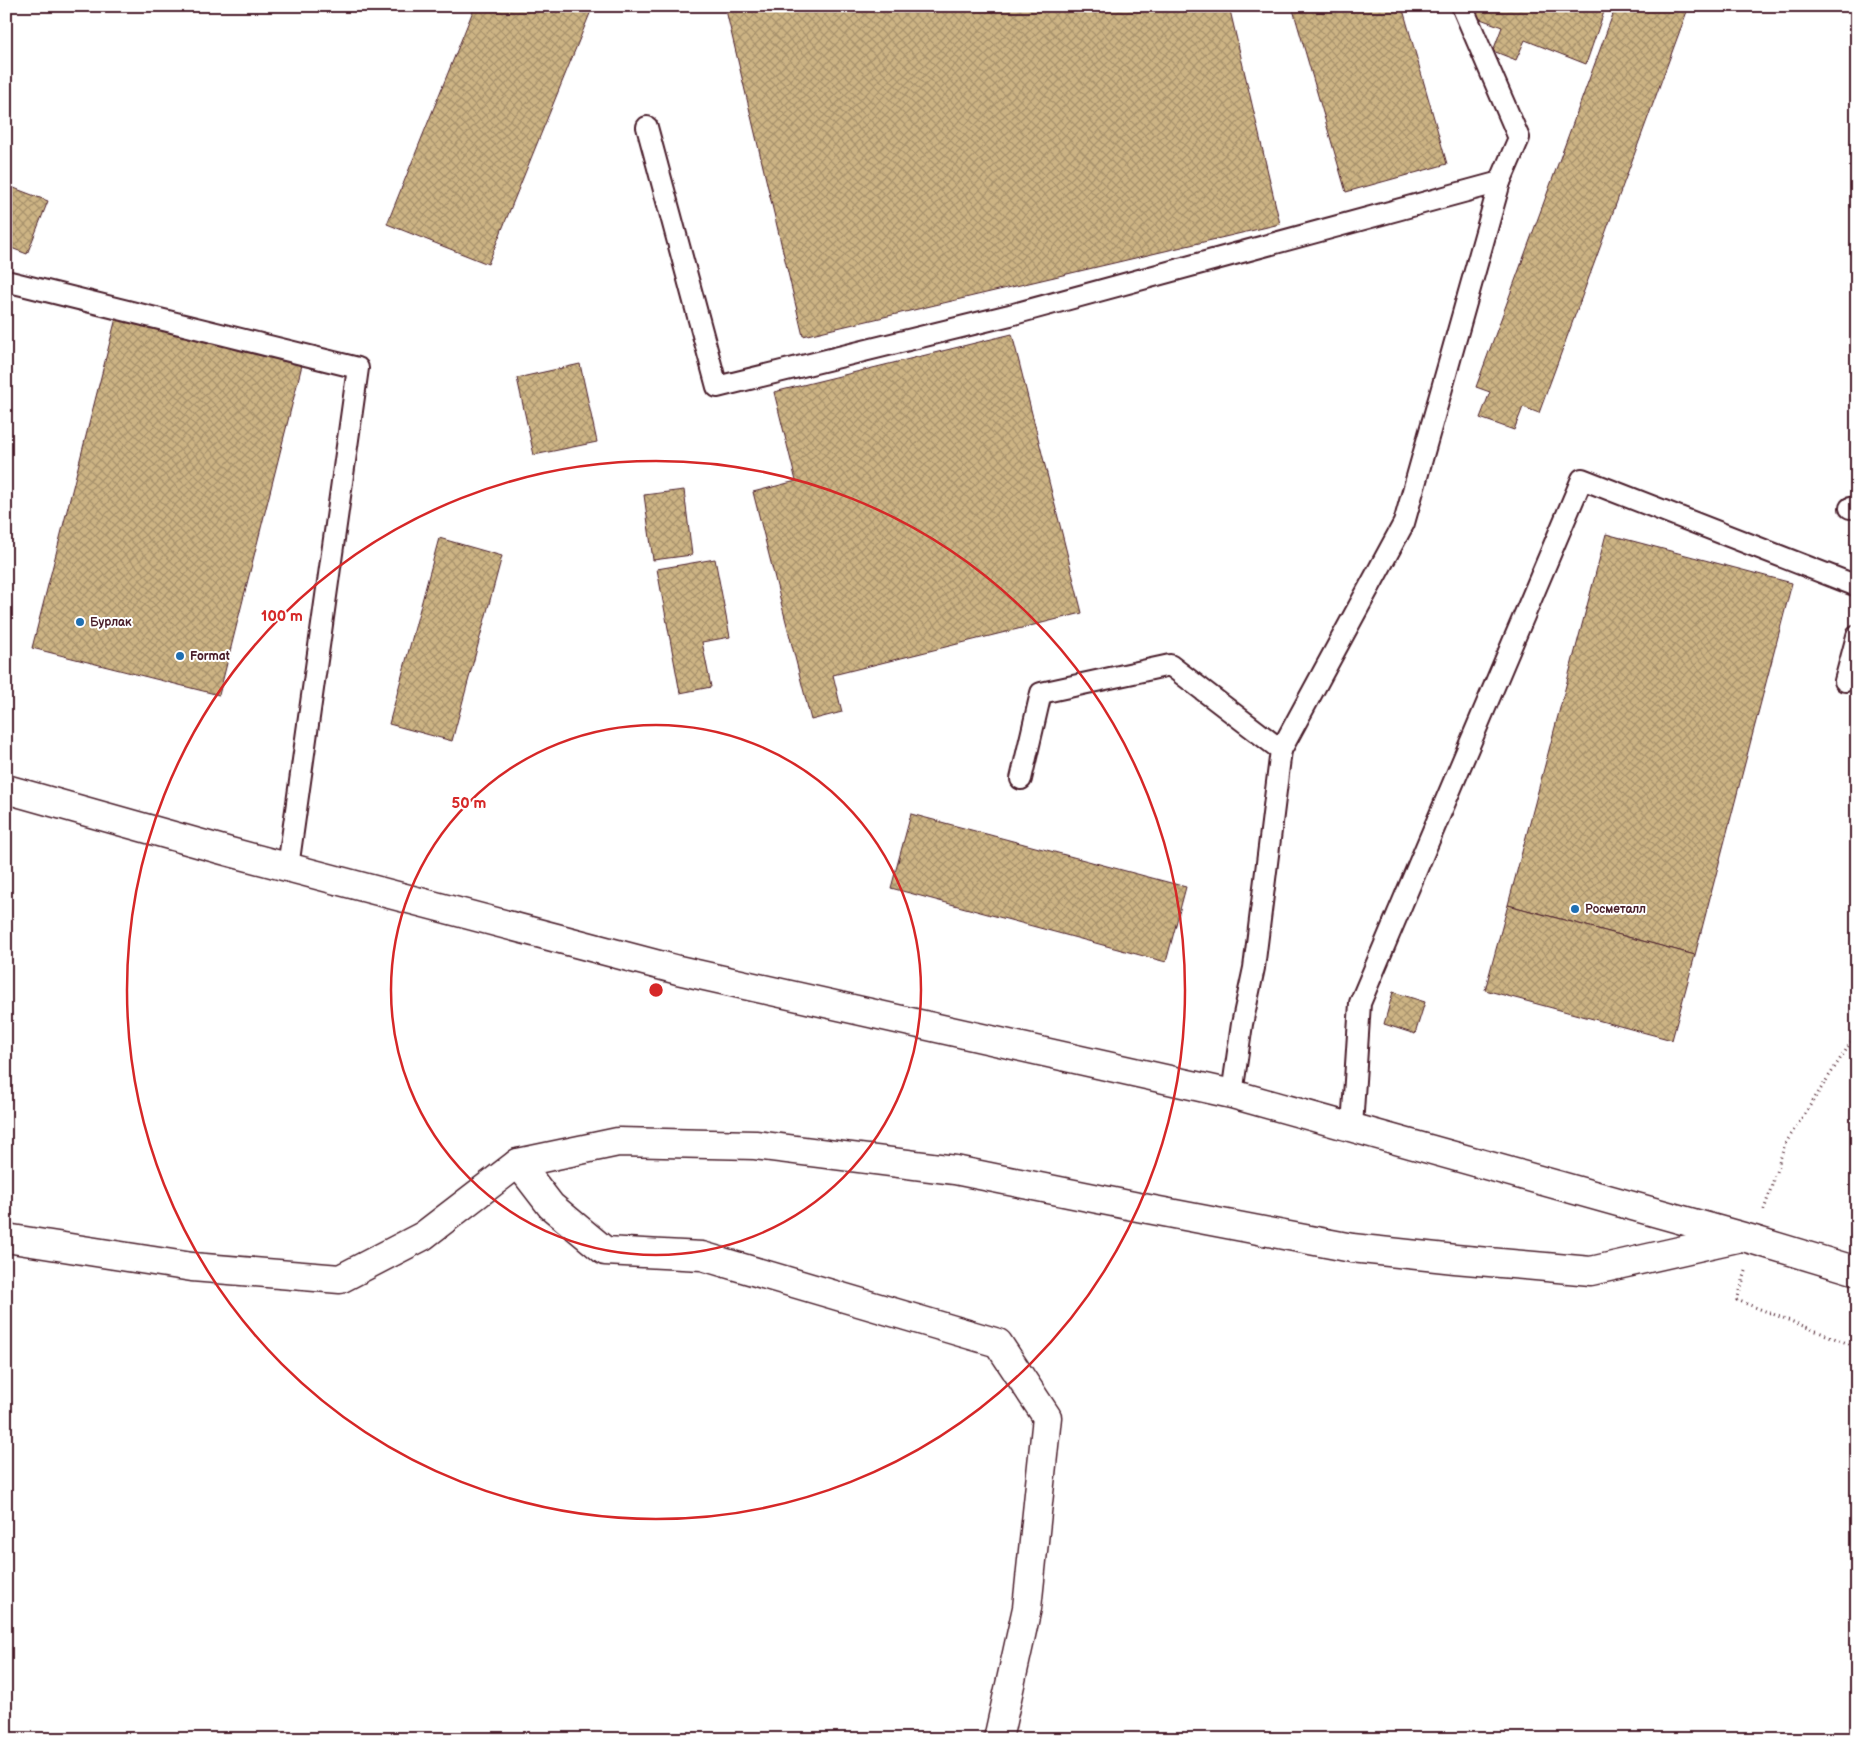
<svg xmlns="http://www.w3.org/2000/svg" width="1863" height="1745" font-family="'Balsamiq Sans',sans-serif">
<defs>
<pattern id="building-cross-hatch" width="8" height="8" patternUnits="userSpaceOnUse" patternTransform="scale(1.25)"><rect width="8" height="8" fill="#cdb484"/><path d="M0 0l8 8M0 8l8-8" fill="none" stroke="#a8926c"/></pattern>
</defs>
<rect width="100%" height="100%" fill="#fff"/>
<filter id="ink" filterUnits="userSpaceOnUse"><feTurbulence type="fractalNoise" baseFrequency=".02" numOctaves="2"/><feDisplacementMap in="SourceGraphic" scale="10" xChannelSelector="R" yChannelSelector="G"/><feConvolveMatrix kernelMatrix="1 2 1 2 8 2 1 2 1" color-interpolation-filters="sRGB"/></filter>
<g filter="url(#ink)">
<!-- building -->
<g fill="url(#building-cross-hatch)" stroke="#4a1f2b">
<polygon points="475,6 593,6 488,264 387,224"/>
<polygon points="725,6 1229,6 1280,224 803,336"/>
<polygon points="1292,6 1402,6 1447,164 1346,192"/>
<polygon points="1479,6 1606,6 1586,64 1525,40 1516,60 1493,51 1502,27 1475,17"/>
<polygon points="1616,6 1689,6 1539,413 1523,407 1514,430 1480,418 1490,392 1476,387"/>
<polygon points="6,185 48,201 27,254 6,246"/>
<polygon points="116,318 302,365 219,695 32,648"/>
<polygon points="1012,334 1082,613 833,675 842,712 811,720 753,492 796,481 774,392"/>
<polygon points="580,364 597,442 534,455 517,378"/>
<polygon points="684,490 692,555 653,560 644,495"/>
<polygon points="1606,534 1792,583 1695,955 1508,905"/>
<polygon points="439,538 502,556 452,741 389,724"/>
<polygon points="715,559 730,637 702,642 711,687 680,693 657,569"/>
<polygon points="911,814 1186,887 1166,962 891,888"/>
<polygon points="1508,905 1695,955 1672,1040 1485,990"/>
<polygon points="1393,992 1425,1002 1415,1034 1384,1024"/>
</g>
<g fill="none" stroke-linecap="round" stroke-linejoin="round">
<!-- service casing -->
<g stroke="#4a1f2b" stroke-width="24">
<g id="service">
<polyline points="647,127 717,387 1010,315 1500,182"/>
<polyline points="6,281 358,368 288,867"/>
<polyline points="1850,508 1857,507"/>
<polyline points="1845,681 1857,636"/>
<polyline points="1281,750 1404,523 1500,182 1519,138 1462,6"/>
<polyline points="1021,779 1041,693 1170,665 1281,750 1254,968 1242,1024 1232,1094"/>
<polyline points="1352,1127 1360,1003 1582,479 1857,586"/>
</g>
</g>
<!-- minor casing -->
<g stroke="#4a1f2b" stroke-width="31">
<g id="minor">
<polyline points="6,789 230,852 678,970 1232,1094 1754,1240 1857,1271"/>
<polyline points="518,1163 551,1206 605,1251 702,1256 998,1343 1047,1417 1027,1608 998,1739"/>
<polyline points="6,1238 192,1267 340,1279 423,1236 518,1163 618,1142 755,1145 955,1170 1143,1208 1352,1248 1455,1259 1591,1271 1737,1238"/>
</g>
</g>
<!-- path -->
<g stroke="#4a1f2b" stroke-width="3" stroke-dasharray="1 4" stroke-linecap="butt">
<polyline points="1764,1210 1785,1144 1857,1033"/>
<polyline points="1746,1271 1737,1300 1857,1347"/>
</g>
<!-- service -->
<use href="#service" stroke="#fff" stroke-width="20"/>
<!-- minor -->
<use href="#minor" stroke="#fff" stroke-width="28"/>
</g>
</g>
<!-- distance rings -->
<g fill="none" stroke="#d62828" stroke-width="2.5">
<circle cx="656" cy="990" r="265"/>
<circle cx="656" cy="990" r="529"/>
</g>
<!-- markers -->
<g fill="#1f6fb2" stroke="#fff" stroke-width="2">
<circle cx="80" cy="622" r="5"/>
<circle cx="180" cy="656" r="5"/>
<circle cx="1575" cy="909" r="5"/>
</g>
<g text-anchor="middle" stroke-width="4" stroke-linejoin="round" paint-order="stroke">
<!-- poi labels -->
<g font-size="12" font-weight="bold" fill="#4a1f2b" stroke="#fff" text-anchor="start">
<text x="90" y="626">Бурлак</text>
<text x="190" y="660">Format</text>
<text x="1585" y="913">Росметалл</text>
</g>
</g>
<circle cx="656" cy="990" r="8" fill="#d62828" stroke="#fff" stroke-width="2.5"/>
<g font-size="15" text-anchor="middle" font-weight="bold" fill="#d62828" stroke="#fff" stroke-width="4" stroke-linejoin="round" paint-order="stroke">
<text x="282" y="621">100 m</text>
<text x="469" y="808">50 m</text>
</g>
<!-- margin -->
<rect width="1863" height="1745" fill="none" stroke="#fff" stroke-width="25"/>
<rect x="12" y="12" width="1838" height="1720" fill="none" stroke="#4a1f2b" stroke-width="2" filter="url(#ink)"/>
</svg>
